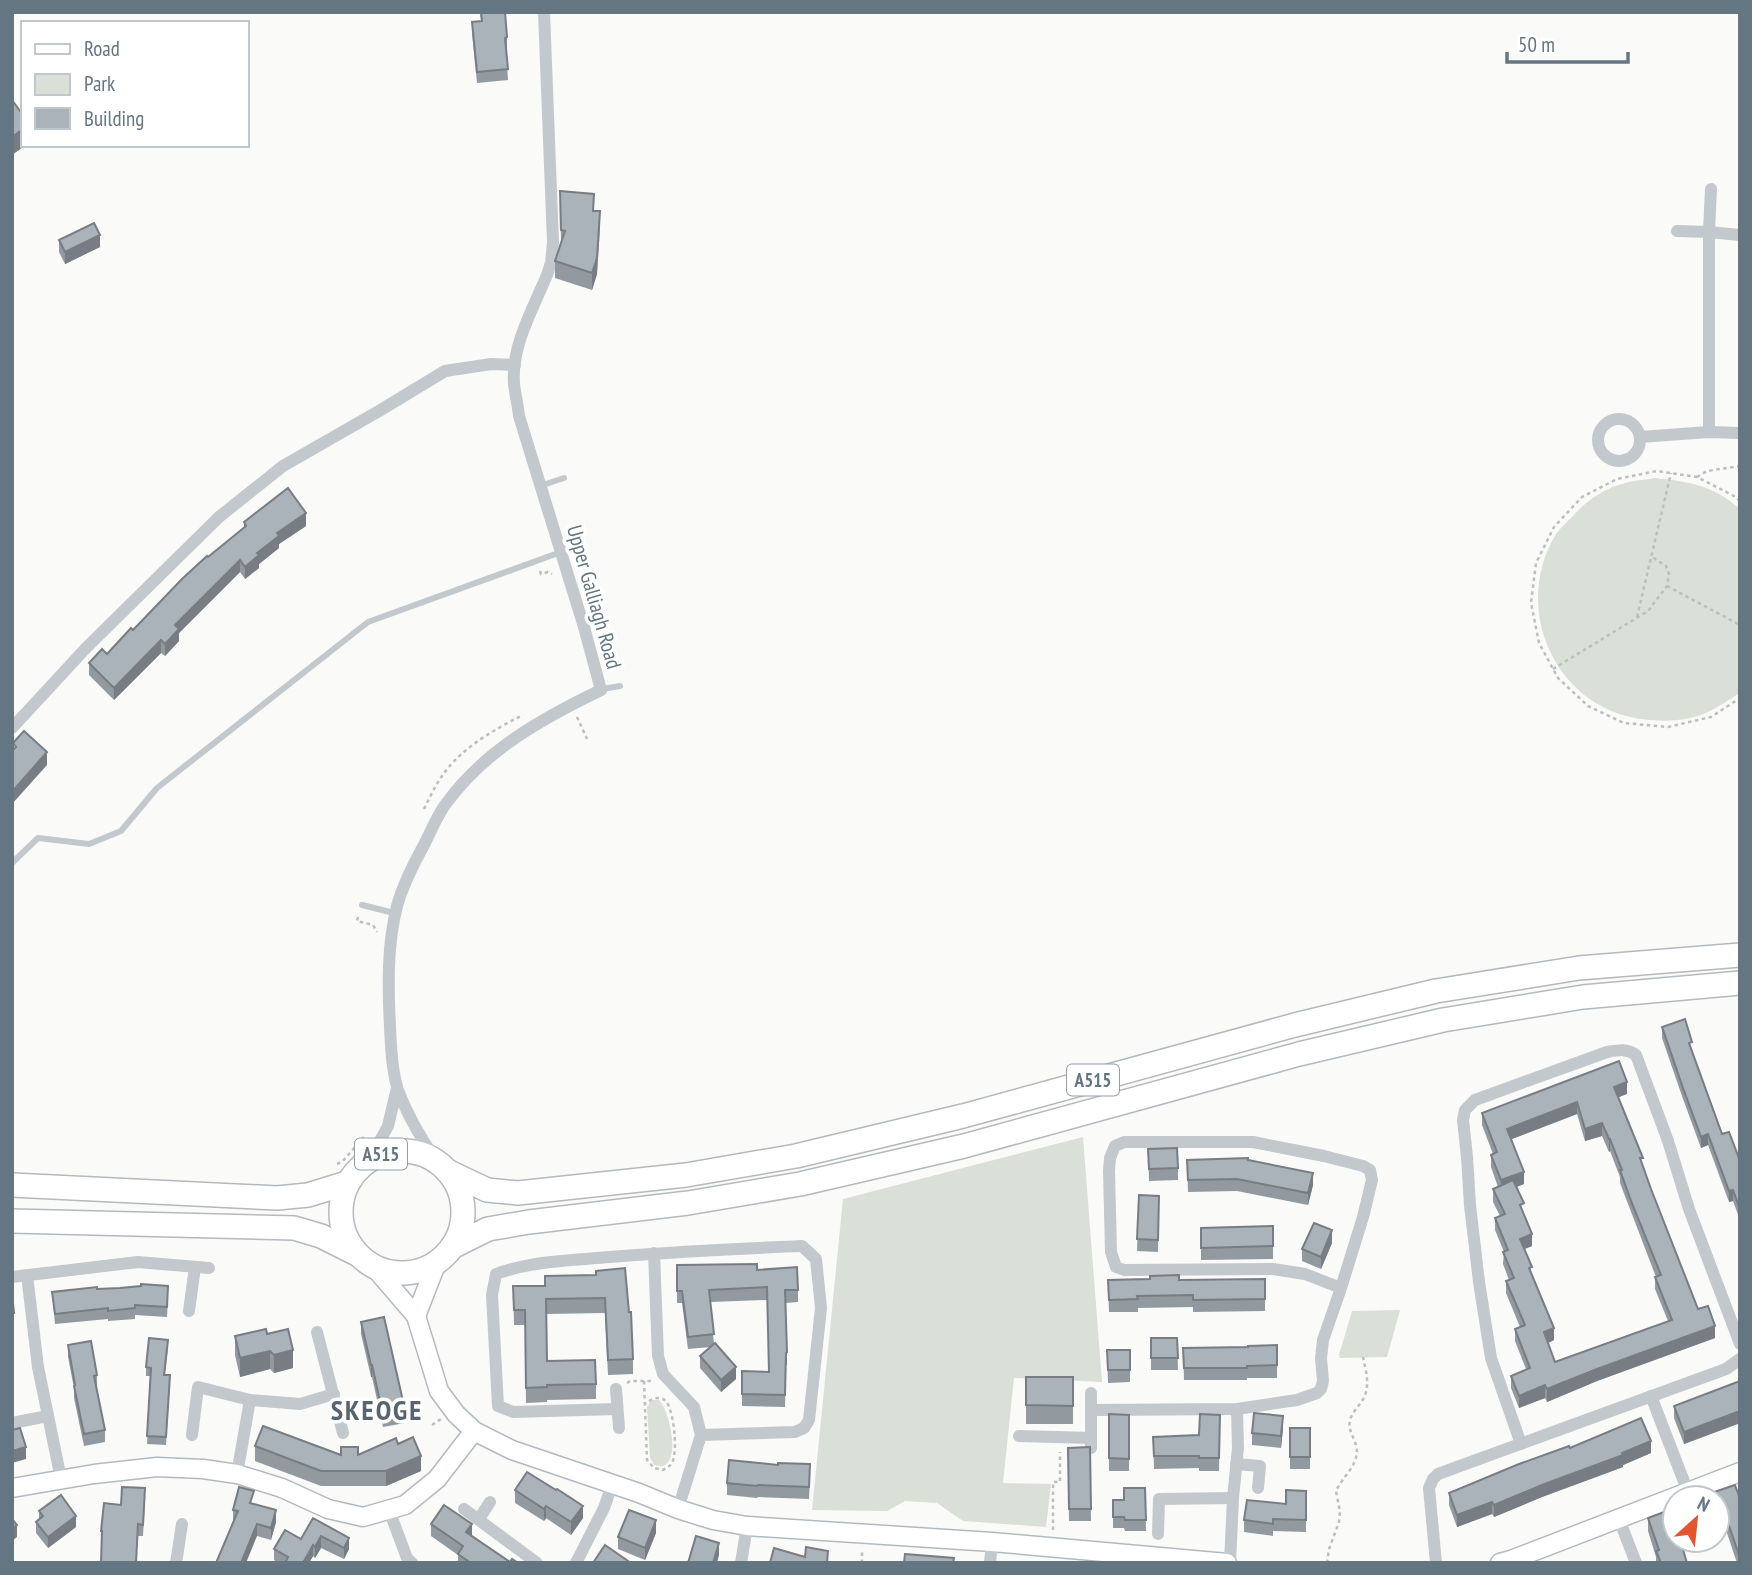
<svg xmlns="http://www.w3.org/2000/svg" width="1752" height="1575" font-family="'PT Sans Narrow',sans-serif">
<rect width="100%" height="100%" fill="#fafaf8"/>
<!-- green -->
<g fill="#dadfd7">
<path d="M1655 478C1690 482 1713 485 1740 509V693C1730 699 1719 707 1708 712 1691 720 1669 722 1650 720 1559 714 1509 612 1556 534 1560 528 1566 523 1571 518 1583 504 1600 491 1618 485 1630 481 1643 480 1655 478Z"/>
<polygon points="1083,1137 1102,1382 1014,1378 1003,1483 1051,1484 1046,1527 963,1521 937,1503 905,1501 887,1511 812,1510 843,1199"/>
<polygon points="1400,1310 1387,1357 1340,1358 1339,1355 1352,1311"/>
<path d="M652 1400H659C669 1410 680 1457 665 1465 662 1467 659 1466 654 1465L650 1457 647 1407Z"/>
</g>
<g fill="none" stroke-linecap="round" stroke-linejoin="round">
<!-- secondary casing -->
<g stroke="#b3babf" stroke-width="21">
<g id="secondary">
<polyline points="373,1266 416,1316 439,1391 456,1414 474,1431 512,1450 639,1493 678,1509 713,1520 747,1526 992,1542 1227,1563"/>
<polyline points="416,1316 437,1262"/>
<polyline points="12,1488 94,1474 157,1467 203,1469 237,1474 282,1488 328,1509 363,1517 405,1505 437,1479 474,1431"/>
<polyline points="1500,1563 1511,1560 1740,1472"/>
</g>
</g>
<!-- highway casing -->
<g stroke="#b4b9bd" stroke-width="26">
<g id="highway">
<circle cx="402" cy="1212" r="61"/>
<polyline points="449,1172 487,1190 518,1193 686,1175 796,1156 963,1116 1295,1025 1436,991 1579,968 1740,955"/>
<polyline points="12,1185 277,1198 308,1195 347,1183"/>
<polyline points="12,1221 294,1228 321,1236 355,1253"/>
<polyline points="452,1247 488,1229 529,1222 688,1203 800,1184 964,1146 1299,1054 1443,1020 1583,997 1740,983"/>
</g>
</g>
<!-- path -->
<g stroke="#bbbfc2" stroke-width="2.5" stroke-dasharray="3.5 3.5" stroke-linecap="butt">
<polyline points="1697,477 1707,471 1740,466"/>
<polyline points="1740,501 1736,497 1697,477 1657,471 1617,479 1582,497 1554,527 1536,563 1531,603 1539,643 1558,678 1588,706 1624,723 1668,727 1711,717 1740,698"/>
<polyline points="540,571 541,574 548,572 552,574"/>
<polyline points="1667,586 1740,625"/>
<polyline points="1637,617 1671,473"/>
<polyline points="1553,669 1648,611 1667,586 1669,574 1666,566 1652,557"/>
<polyline points="577,717 587,739"/>
<path d="M424 809C429 799 434 788 440 779 458 750 493 730 523 715"/>
<polyline points="358,917 357,921 373,925 377,932"/>
<polyline points="337,1164 342,1162 364,1137"/>
<path d="M644 1381 647 1460 654 1468 663 1470C668 1467 669 1467 672 1463 678 1451 674 1411 666 1401 659 1395 651 1399 645 1404"/>
<polyline points="627,1383 630,1381 651,1381"/>
<polyline points="432,1425 441,1419"/>
<polyline points="1053,1530 1053,1482 1060,1482 1060,1452"/>
<polyline points="862,1563 862,1552"/>
<path d="M1327 1563 1329 1549 1339 1522 1340 1512 1336 1491C1342 1478 1356 1467 1357 1452 1357 1440 1347 1431 1350 1420 1352 1413 1358 1407 1362 1401 1371 1387 1366 1372 1363 1357"/>
</g>
<!-- lane -->
<g stroke="#c3c8cc" stroke-width="6">
<polyline points="540,486 564,478"/>
<polyline points="602,689 620,686"/>
<polyline points="12,863 38,838 89,844 121,831 157,788 368,622 561,552"/>
<polyline points="362,905 394,913"/>
</g>
<!-- street -->
<g stroke="#c3c8cc" stroke-width="12">
<polyline points="1677,231 1709,232 1740,235"/>
<circle cx="1619" cy="440" r="21"/>
<polyline points="1709,432 1709,232 1711,189"/>
<polyline points="1640,437 1709,432 1740,433"/>
<polyline points="12,728 86,648 219,517 283,466 379,411 445,371 491,364 515,365"/>
<polyline points="370,1159 388,1126 397,1088"/>
<path d="M436 1160C420 1137 408 1117 398 1090 392 1071 391 1048 390 1027 388 987 387 945 397 906 403 884 414 863 425 843 432 829 438 813 448 801 487 749 543 718 601 690L584 627 519 416C518 405 515 394 514 384 511 346 533 309 547 275L551 263 553 242 544 12"/>
<polyline points="654,1253 658,1356 663,1374 694,1407 701,1435 678,1509"/>
<polyline points="27,1275 38,1367 61,1479"/>
<polyline points="12,1277 138,1262 209,1268"/>
<polyline points="189,1311 195,1267"/>
<polyline points="317,1332 343,1433"/>
<polyline points="616,1389 619,1428"/>
<polyline points="1091,1393 1091,1448"/>
<polyline points="1651,1396 1688,1492"/>
<path d="M617 1409 513 1412 498 1406 492 1295 496 1274C528 1262 563 1261 597 1258 665 1252 734 1249 802 1246L816 1259 821 1308 809 1420 804 1428 795 1432 701 1435"/>
<polyline points="1092,1410 1237,1409 1297,1400 1317,1393 1321,1389 1323,1381 1321,1358 1323,1340 1341,1288 1363,1217 1372,1180 1370,1170 1363,1166 1324,1156 1253,1142 1124,1142 1115,1146 1110,1158 1109,1171 1111,1252 1116,1267 1124,1270 1273,1269 1305,1274 1341,1288"/>
<polyline points="12,1423 48,1416"/>
<polyline points="192,1435 198,1387 250,1400 300,1404 334,1394"/>
<polyline points="1019,1436 1091,1438"/>
<path d="M1521 1444 1491 1358 1479 1282 1470 1205 1467 1157 1463 1120 1465 1110 1475 1100 1607 1052C1618 1050 1627 1048 1636 1055L1668 1141 1689 1209 1740 1344"/>
<polyline points="1236,1464 1260,1466 1258,1488"/>
<polyline points="237,1474 250,1400"/>
<polyline points="464,1509 537,1563"/>
<polyline points="389,1510 407,1558 412,1563"/>
<polyline points="479,1519 490,1502"/>
<polyline points="1619,1519 1636,1563"/>
<polyline points="1158,1534 1159,1499 1233,1498"/>
<polyline points="176,1563 182,1524"/>
<polyline points="576,1563 604,1508 612,1485"/>
<polyline points="741,1563 747,1526"/>
<polyline points="990,1563 992,1542"/>
<polyline points="1230,1563 1233,1498 1238,1448 1237,1409"/>
<polyline points="1436,1563 1429,1488 1433,1479 1438,1474 1726,1369 1740,1359"/>
</g>
<!-- secondary -->
<use href="#secondary" stroke="#fff" stroke-width="18"/>
<!-- highway -->
<use href="#highway" stroke="#fff" stroke-width="23"/>
</g>
<!-- wall -->
<g fill="#929a9f" fill-rule="evenodd">
<polygon points="480,12 505,12 507,37 507,48 506,49 508,80 477,83 472,33 472,22 481,21"/>
<polygon points="560,191 594,211 600,228 597,274 592,290 555,278 555,261 561,242"/>
<polygon points="59,240 100,247 65,264 59,252"/>
<polygon points="244,522 306,526 279,544 279,548 259,564 259,568 245,579 240,572 179,633 179,641 165,656 161,653 114,700 89,675 89,663 107,654 244,528"/>
<polygon points="1662,1027 1692,1051 1722,1134 1740,1161 1740,1220 1733,1201 1729,1202 1708,1145 1701,1148 1683,1099 1662,1038"/>
<path d="M1627 1094 1618 1097 1651 1189 1698 1309 1715 1338 1597 1381 1547 1402 1545 1398 1519 1408 1511 1388V1376L1526 1369 1515 1341V1329L1520 1327 1506 1293V1281L1509 1280 1503 1264 1504 1252 1495 1230V1218L1500 1216 1493 1202V1189L1498 1187 1491 1167V1155L1493 1154 1482 1125V1113ZM1577 1114 1585 1141 1602 1136 1609 1152 1610 1151 1620 1177V1183L1656 1277H1655V1289L1668 1321 1555 1362 1548 1343 1554 1340 1524 1249 1532 1246 1516 1187 1524 1184 1511 1139Z"/>
<polygon points="1148,1149 1178,1168 1178,1180 1149,1181"/>
<polygon points="1187,1160 1248,1160 1313,1185 1308,1205 1237,1191 1188,1192"/>
<polygon points="1139,1195 1159,1196 1158,1252 1137,1251"/>
<polygon points="1740,1222 1740,1240 1738,1234 1738,1223"/>
<polygon points="1273,1226 1273,1259 1201,1260 1201,1228"/>
<polygon points="1332,1243 1321,1269 1302,1261 1302,1249"/>
<polygon points="677,1265 757,1270 798,1290 798,1302 786,1303 787,1365 786,1365 785,1407 742,1406 742,1371 769,1372 767,1300 710,1302 714,1344 736,1379 721,1392 700,1368 700,1356 711,1347 688,1349 682,1303 677,1303"/>
<polygon points="596,1275 633,1359 633,1374 608,1375 605,1313 546,1314 547,1361 596,1384 596,1399 547,1400 547,1402 526,1403 525,1325 514,1325 513,1286 545,1286"/>
<polygon points="1265,1279 1265,1311 1193,1312 1193,1307 1138,1308 1138,1312 1109,1312 1108,1280"/>
<polygon points="97,1289 168,1296 167,1317 135,1315 135,1319 108,1321 108,1319 55,1324 52,1292"/>
<polygon points="12,1293 14,1313 14,1325 12,1325"/>
<polygon points="361,1322 405,1410 405,1423 383,1427 372,1377 371,1377 361,1334"/>
<polygon points="267,1334 293,1368 274,1373 270,1369 240,1377 235,1355 235,1336"/>
<polygon points="1151,1338 1177,1338 1178,1370 1151,1370"/>
<polygon points="68,1345 97,1375 97,1388 96,1388 105,1430 105,1442 84,1446 74,1398 74,1388 68,1357"/>
<polygon points="1277,1345 1277,1378 1247,1378 1247,1380 1184,1380 1183,1348 1248,1347"/>
<polygon points="168,1348 165,1375 170,1383 166,1445 147,1444 151,1376 146,1376 146,1367"/>
<polygon points="1107,1350 1130,1350 1130,1382 1108,1383"/>
<rect x="1026" y="1377" width="47" height="47"/>
<polygon points="1740,1381 1740,1423 1684,1444 1674,1418 1674,1406"/>
<polygon points="1109,1414 1129,1415 1129,1471 1109,1471"/>
<polygon points="1220,1415 1219,1471 1199,1471 1199,1468 1154,1469 1153,1437 1199,1435"/>
<polygon points="1283,1428 1281,1448 1252,1445 1252,1433"/>
<rect x="1290" y="1428" width="20" height="41"/>
<polygon points="398,1444 421,1471 386,1486 321,1486 255,1461 255,1446 341,1455 358,1455"/>
<polygon points="1090,1447 1091,1521 1069,1521 1068,1448"/>
<polygon points="1570,1448 1651,1453 1623,1465 1623,1467 1542,1497 1494,1517 1492,1514 1457,1527 1449,1505 1449,1493"/>
<polygon points="810,1477 809,1499 758,1497 757,1498 727,1495 727,1483"/>
<polygon points="1145,1488 1146,1531 1125,1531 1124,1528 1113,1528 1113,1500 1124,1500"/>
<polygon points="515,1490 556,1490 583,1518 571,1535 546,1518 544,1521 515,1503"/>
<polygon points="1306,1491 1306,1532 1273,1531 1273,1536 1244,1532 1244,1520 1286,1504"/>
<polygon points="1708,1494 1740,1499 1740,1563 1737,1563 1726,1530 1718,1533 1717,1498 1708,1498"/>
<polygon points="145,1500 143,1536 138,1536 136,1563 101,1563 102,1542 101,1542 101,1531 121,1505"/>
<polygon points="253,1504 276,1522 271,1540 257,1536 233,1521 233,1510"/>
<polygon points="39,1511 76,1527 48,1548 36,1533 36,1522 39,1519"/>
<polygon points="313,1518 349,1549 344,1559 321,1548 315,1558 313,1556 309,1563 278,1563 274,1560 274,1549 301,1539"/>
<polygon points="1648,1518 1686,1540 1686,1545 1682,1547 1687,1563 1656,1563 1656,1557 1648,1531"/>
<polygon points="431,1524 472,1536 510,1562 518,1563 458,1563 458,1555 431,1536"/>
<polygon points="656,1533 645,1560 618,1549 618,1537"/>
</g>
<!-- shaded-wall -->
<g fill="#777d82">
<polygon points="23,129 23,145 26,145 12,155 12,137"/>
<polygon points="600,211 597,274 592,290 592,273"/>
<polygon points="100,235 100,247 65,264 65,252"/>
<polygon points="306,513 306,526 279,544 279,548 259,564 259,568 245,579 245,567 257,553 277,533"/>
<polygon points="240,560 240,572 179,633 179,641 165,656 165,644 175,625"/>
<polygon points="161,640 161,653 114,700 114,688"/>
<polygon points="47,752 47,765 12,804 12,792"/>
<polygon points="1627,1082 1627,1094 1614,1099 1614,1087"/>
<polygon points="1577,1102 1577,1114 1507,1141 1507,1129"/>
<polygon points="1602,1123 1602,1136 1585,1141 1585,1129"/>
<polygon points="1708,1134 1708,1145 1701,1148 1701,1137"/>
<polygon points="1609,1139 1610,1139 1610,1151 1609,1152"/>
<polygon points="1524,1172 1524,1184 1501,1193 1501,1180"/>
<polygon points="1313,1173 1313,1185 1308,1205 1308,1193"/>
<polygon points="1733,1190 1733,1201 1729,1202 1729,1191"/>
<polygon points="1332,1230 1332,1243 1321,1269 1321,1257"/>
<polygon points="1532,1234 1532,1246 1520,1251 1520,1239"/>
<polygon points="1715,1326 1715,1338 1597,1381 1547,1402 1547,1389 1597,1369"/>
<polygon points="1554,1328 1554,1340 1544,1345 1544,1332"/>
<polygon points="293,1350 293,1368 274,1373 274,1355"/>
<polygon points="270,1351 270,1369 240,1377 240,1358"/>
<rect x="371" y="1365" width="1" height="12"/>
<polygon points="736,1367 736,1379 721,1392 721,1380"/>
<polygon points="1545,1385 1545,1398 1519,1408 1519,1396"/>
<polygon points="1740,1411 1740,1423 1684,1444 1684,1432"/>
<polygon points="1283,1416 1283,1428 1281,1448 1281,1436"/>
<polygon points="1651,1441 1651,1453 1623,1465 1623,1467 1542,1497 1494,1517 1494,1505"/>
<polygon points="26,1447 26,1459 12,1463 12,1451"/>
<polygon points="421,1456 421,1471 386,1486 386,1471"/>
<polygon points="1492,1502 1492,1514 1457,1527 1457,1515"/>
<polygon points="546,1506 546,1518 544,1521 544,1509"/>
<polygon points="583,1506 583,1518 571,1535 571,1522"/>
<polygon points="276,1510 276,1522 271,1540 271,1528"/>
<polygon points="76,1516 76,1527 48,1548 48,1537"/>
<polygon points="1726,1517 1726,1530 1718,1533 1718,1520"/>
<polygon points="656,1520 656,1533 645,1560 645,1548"/>
<polygon points="257,1524 257,1536 246,1563 241,1563"/>
<polygon points="472,1524 472,1537 466,1532"/>
<polygon points="17,1525 17,1537 12,1541 12,1529"/>
<polygon points="321,1536 321,1548 315,1558 315,1547"/>
<polygon points="349,1538 349,1549 344,1559 344,1548"/>
<polygon points="1678,1540 1686,1540 1686,1545 1678,1548"/>
<polygon points="719,1543 719,1555 717,1563 713,1563"/>
<polygon points="313,1545 313,1556 309,1563 303,1563"/>
</g>
<!-- building -->
<g fill="#aab3b9" stroke="#777d82" stroke-width="2">
<polygon points="481,12 505,12 507,37 505,38 508,69 477,72 472,22 482,21"/>
<polygon points="12,100 23,115 23,129 12,137"/>
<polygon points="560,191 594,194 593,211 600,211 597,258 592,273 555,261 565,231 561,230"/>
<polygon points="94,223 100,235 65,252 59,240"/>
<polygon points="288,488 306,513 277,533 279,536 257,553 259,555 245,567 240,560 175,625 179,629 165,644 161,640 114,688 89,663 102,649 107,654 131,628 133,630 182,579 207,556 208,557 246,526 244,522"/>
<polygon points="24,731 47,752 12,792 12,751 16,747 13,743"/>
<polygon points="1685,1019 1692,1042 1689,1043 1722,1134 1729,1132 1740,1161 1740,1209 1733,1190 1729,1191 1708,1134 1701,1137 1683,1088 1662,1027"/>
<polygon points="1619,1061 1627,1082 1614,1087 1643,1158 1640,1158 1651,1189 1698,1309 1708,1306 1715,1326 1597,1369 1547,1389 1545,1385 1519,1396 1511,1376 1530,1368 1515,1329 1525,1325 1506,1281 1514,1278 1503,1252 1508,1250 1495,1218 1505,1214 1493,1189 1513,1180 1524,1203 1520,1205 1532,1234 1520,1239 1532,1267 1529,1268 1554,1328 1544,1332 1555,1362 1672,1320 1655,1277 1661,1275 1631,1201 1620,1170 1622,1170 1610,1139 1609,1139 1602,1123 1585,1129 1577,1102 1507,1129 1524,1172 1501,1180 1491,1155 1497,1152 1482,1113"/>
<polygon points="1177,1148 1178,1168 1149,1169 1148,1149"/>
<polygon points="1248,1158 1248,1160 1313,1173 1308,1193 1237,1179 1188,1180 1187,1160"/>
<polygon points="1139,1195 1159,1196 1158,1240 1137,1239"/>
<polygon points="1314,1223 1332,1230 1321,1257 1302,1249"/>
<polygon points="1273,1226 1273,1246 1201,1248 1201,1228"/>
<polygon points="757,1264 757,1270 797,1267 798,1290 785,1290 787,1352 786,1353 785,1395 742,1394 742,1371 769,1372 767,1287 709,1290 714,1334 688,1337 682,1291 677,1291 677,1265"/>
<polygon points="625,1268 629,1312 631,1312 633,1359 608,1360 605,1298 546,1299 547,1361 595,1360 596,1384 547,1385 547,1387 526,1388 525,1310 514,1310 513,1286 545,1286 545,1276 596,1275 596,1271"/>
<polygon points="1179,1275 1179,1280 1265,1279 1265,1299 1193,1300 1193,1295 1137,1296 1138,1299 1109,1300 1108,1280 1150,1279 1150,1276"/>
<polygon points="141,1284 168,1286 167,1307 135,1305 135,1308 108,1311 108,1308 55,1314 52,1292 97,1287 97,1289 120,1288 141,1286"/>
<polygon points="12,1293 14,1313 12,1313"/>
<polygon points="384,1317 405,1410 383,1415 372,1365 371,1365 361,1322"/>
<polygon points="266,1329 267,1334 288,1329 293,1350 274,1355 270,1351 240,1358 235,1336"/>
<polygon points="149,1338 168,1340 164,1375 170,1375 166,1437 147,1436 151,1368 146,1367"/>
<polygon points="1151,1338 1177,1338 1178,1358 1151,1358"/>
<polygon points="91,1341 97,1375 94,1376 105,1430 84,1434 74,1386 75,1385 68,1345"/>
<polygon points="715,1343 736,1367 721,1380 700,1356"/>
<polygon points="1277,1345 1277,1365 1247,1366 1247,1368 1184,1368 1183,1348 1248,1347 1248,1346"/>
<polygon points="1107,1350 1130,1350 1130,1370 1108,1370"/>
<polygon points="1026,1377 1073,1377 1073,1406 1026,1405"/>
<polygon points="1740,1381 1740,1411 1684,1432 1674,1406"/>
<polygon points="1254,1413 1283,1416 1281,1436 1252,1433"/>
<polygon points="1109,1414 1129,1415 1129,1459 1109,1458"/>
<polygon points="1200,1414 1220,1415 1219,1458 1199,1458 1199,1456 1154,1456 1153,1437 1199,1435"/>
<polygon points="1641,1418 1651,1441 1622,1453 1623,1455 1542,1485 1494,1505 1492,1502 1457,1515 1449,1493 1519,1464 1569,1446 1570,1448"/>
<polygon points="263,1426 341,1455 341,1447 358,1447 358,1455 396,1438 398,1444 413,1437 421,1456 386,1471 321,1471 255,1446"/>
<polygon points="20,1428 26,1447 12,1451 12,1430"/>
<rect x="1290" y="1428" width="20" height="29"/>
<polygon points="1090,1447 1091,1509 1069,1509 1068,1448"/>
<polygon points="729,1460 778,1465 778,1463 810,1464 809,1487 758,1485 757,1486 727,1483"/>
<polygon points="527,1472 556,1490 557,1489 583,1506 571,1522 546,1506 544,1509 515,1490"/>
<polygon points="1735,1485 1740,1499 1740,1558 1726,1517 1718,1520 1717,1498 1710,1498 1708,1494"/>
<polygon points="122,1487 145,1488 143,1525 138,1524 136,1563 101,1563 102,1531 101,1531 104,1503 121,1505"/>
<polygon points="239,1487 254,1491 250,1503 276,1510 271,1528 257,1524 241,1563 216,1563 238,1511 233,1510"/>
<polygon points="1124,1488 1145,1488 1146,1520 1125,1520 1124,1517 1113,1517 1113,1500 1124,1500"/>
<polygon points="1286,1490 1306,1491 1306,1520 1273,1519 1273,1524 1244,1520 1247,1500 1286,1504"/>
<polygon points="61,1495 76,1516 48,1537 36,1522 43,1516 39,1511"/>
<polygon points="444,1505 472,1524 466,1532 510,1562 512,1559 518,1563 471,1563 458,1554 463,1546 431,1524"/>
<polygon points="1675,1508 1675,1540 1680,1540 1687,1563 1661,1563 1656,1551 1659,1550 1648,1518"/>
<polygon points="629,1510 656,1520 645,1548 618,1537"/>
<polygon points="313,1518 349,1538 344,1548 321,1536 315,1547 313,1545 303,1563 285,1563 288,1557 274,1549 285,1530 301,1539"/>
<polygon points="12,1519 17,1525 12,1529"/>
<polygon points="696,1536 719,1543 713,1563 688,1563"/>
<polygon points="605,1545 631,1563 593,1563"/>
<polygon points="806,1547 828,1551 827,1563 770,1563 774,1548 805,1557"/>
<polygon points="905,1554 954,1558 953,1563 904,1563"/>
</g>
<g text-anchor="middle" stroke-width="7" stroke-linejoin="round" paint-order="stroke">
<!-- shield labels -->
<g fill="#fff" stroke="#939fa8" stroke-width="2">
<rect x="1067" y="1064.5" width="52" height="31" rx="5"/>
<rect x="355" y="1138.5" width="52" height="31" rx="5"/>
</g>
<g font-size="19" font-weight="bold" fill="#657683">
<text x="1093" y="1087">A515</text>
<text x="381" y="1161">A515</text>
</g>
<!-- street labels -->
<g font-size="21" fill="#657683" stroke="#fff">
<text transform="translate(594 597) rotate(74)" y="7">Upper Galliagh Road</text>
</g>
<!-- district labels -->
<g font-size="28" font-weight="bold" letter-spacing="2" fill="#57646e" stroke="#fff">
<text x="377" y="1420">SKEOGE</text>
</g>
</g>
<!-- border -->
<rect width="1752" height="1575" fill="none" stroke="#657683" stroke-width="28"/>
<!-- legend -->
<rect x="21" y="21" width="228" height="126" fill="#ffffff" stroke="#c1c8cd" stroke-width="2"/>
<rect x="35" y="44" width="35" height="10" fill="#ffffff" stroke="#c1c8cd" stroke-width="2"/>
<text x="84" y="56" font-size="21" fill="#657683">Road</text>
<rect x="35" y="74" width="35" height="21" fill="#dadfd7" stroke="#c1c8cd" stroke-width="2"/>
<text x="84" y="91" font-size="21" fill="#657683">Park</text>
<rect x="35" y="108" width="35" height="21" fill="#aab3b9" stroke="#c1c8cd" stroke-width="2"/>
<text x="84" y="126" font-size="21" fill="#657683">Building</text>
<!-- north arrow -->
<g transform="translate(1696 1519) rotate(27)"><circle r="33" fill="#ffffff" stroke="#c1c8cd" stroke-width="2"/>
<path d="M0-5L12 26L0 18L-12 26Z" fill="#e4572e"/>
<text y="-10" font-size="19" font-weight="bold" text-anchor="middle" fill="#657683">N</text>
</g>
<!-- scale -->
<path d="M1507 52v10h121v-10" fill="none" stroke="#657683" stroke-width="3.5"/>
<text x="1518" y="52" font-size="21" fill="#657683" stroke="#ffffff" stroke-width="5" paint-order="stroke">50 m</text>
</svg>
